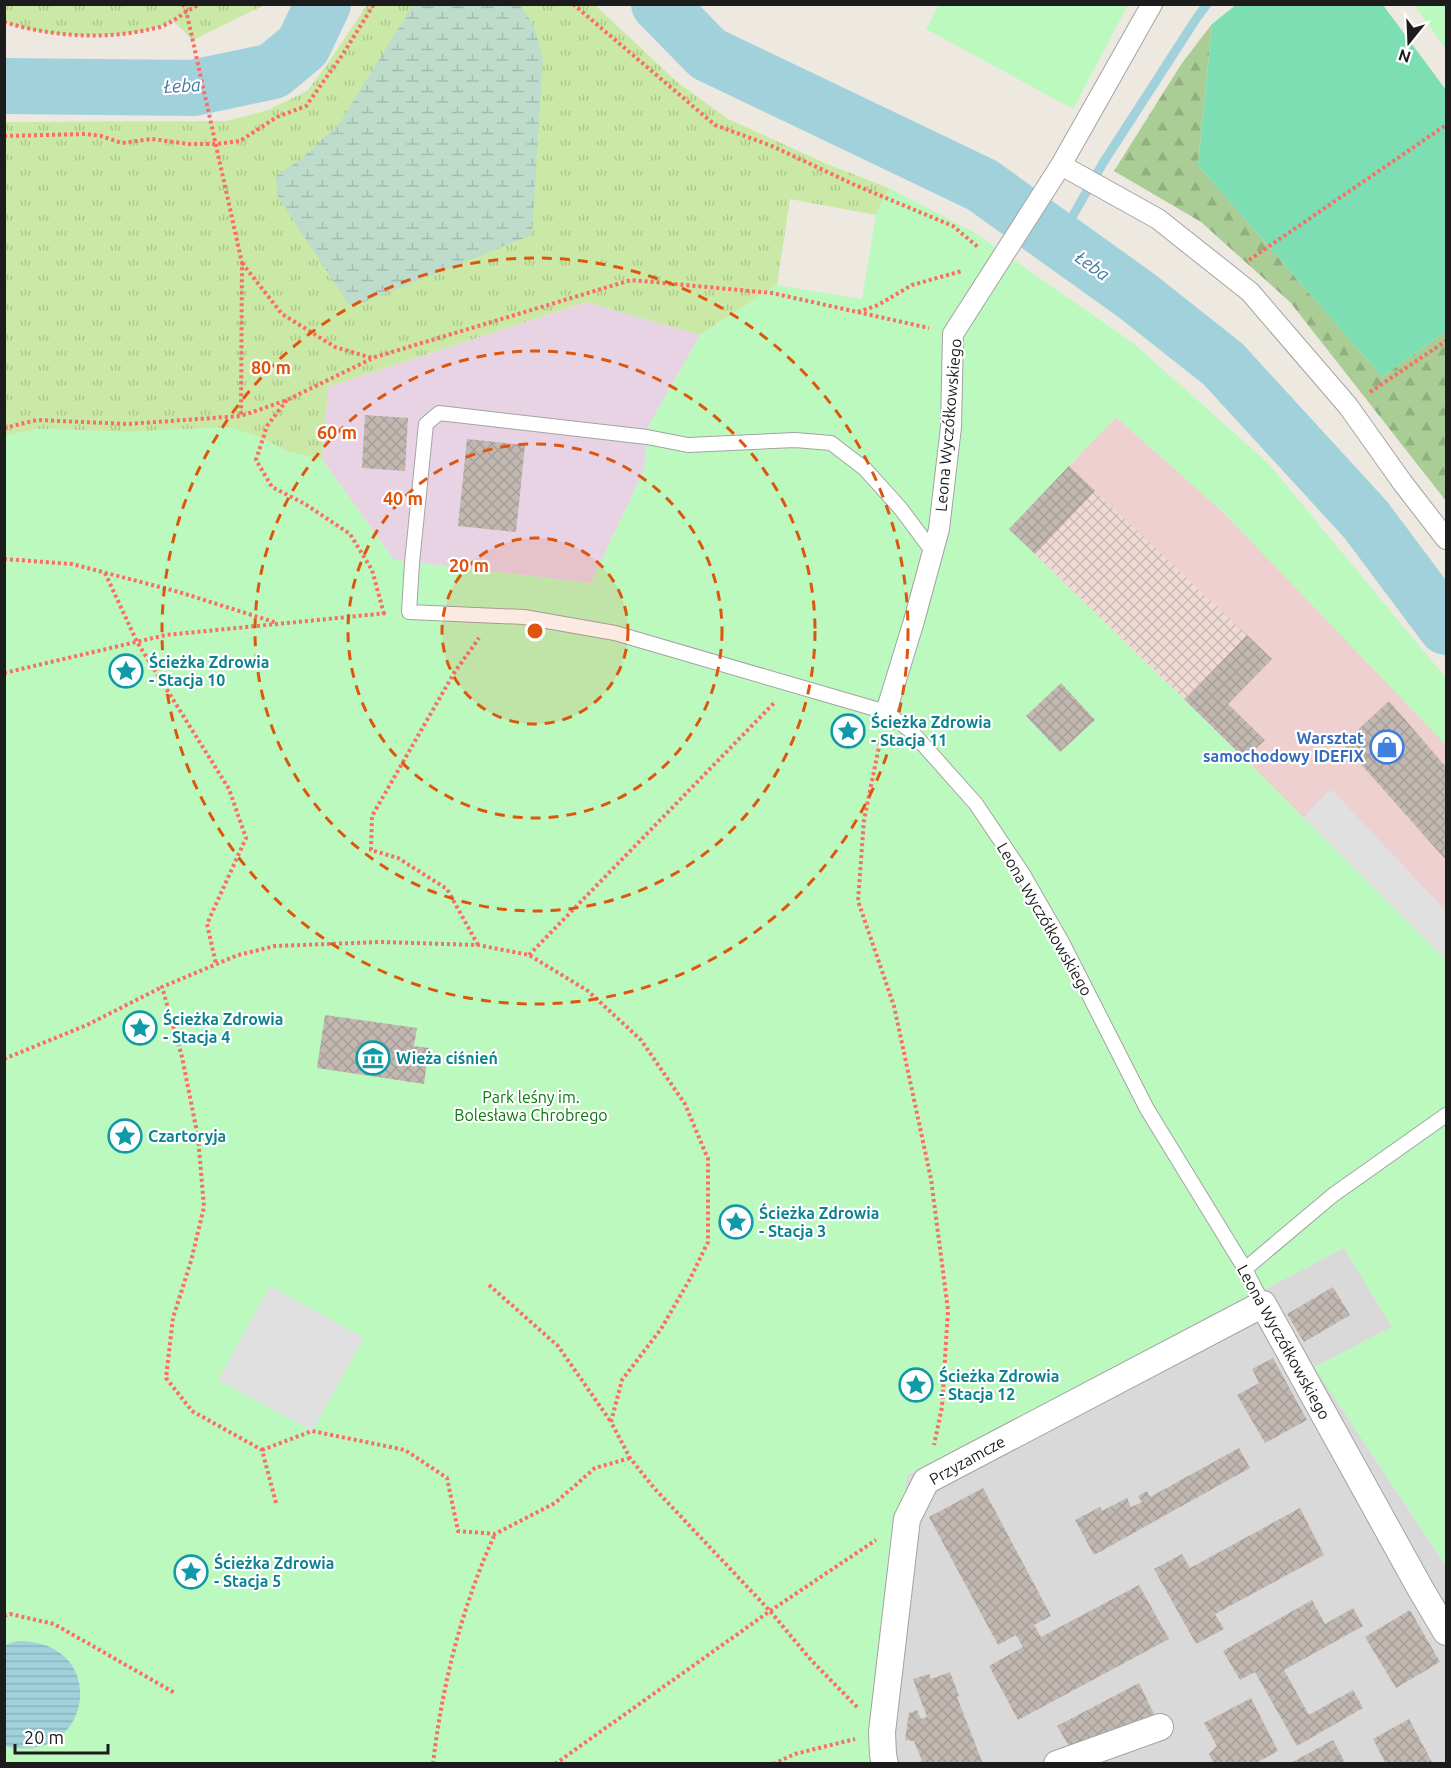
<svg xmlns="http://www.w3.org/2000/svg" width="1451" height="1768" font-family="Ubuntu,sans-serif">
<defs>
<pattern id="military-cross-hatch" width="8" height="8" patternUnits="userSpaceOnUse" patternTransform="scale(1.5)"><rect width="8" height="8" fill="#f0dad4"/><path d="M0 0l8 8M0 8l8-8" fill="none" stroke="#cdbab5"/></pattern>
<pattern id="grass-tufts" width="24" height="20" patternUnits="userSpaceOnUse" patternTransform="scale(1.5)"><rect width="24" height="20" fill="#cae9a6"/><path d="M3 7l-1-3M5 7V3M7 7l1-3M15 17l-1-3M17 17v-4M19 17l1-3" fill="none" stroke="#adc78e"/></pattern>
<pattern id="forest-firs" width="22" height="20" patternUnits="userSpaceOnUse" patternTransform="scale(1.5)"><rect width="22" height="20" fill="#a9cd95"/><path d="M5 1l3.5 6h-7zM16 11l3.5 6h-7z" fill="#91af80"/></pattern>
<pattern id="wetland-marsh" width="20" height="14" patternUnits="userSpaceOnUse" patternTransform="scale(1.5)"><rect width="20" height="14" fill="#bedccc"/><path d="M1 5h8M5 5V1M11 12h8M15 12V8" fill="none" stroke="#a3bcaf"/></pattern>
<pattern id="water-rules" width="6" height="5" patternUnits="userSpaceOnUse" patternTransform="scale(1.5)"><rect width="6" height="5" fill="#a1d2dc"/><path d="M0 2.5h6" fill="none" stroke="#8ab4bc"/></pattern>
<pattern id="building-cross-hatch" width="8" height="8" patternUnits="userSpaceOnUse" patternTransform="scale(1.5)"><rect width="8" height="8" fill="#c2b8b1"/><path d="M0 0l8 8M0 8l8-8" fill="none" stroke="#a69e98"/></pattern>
</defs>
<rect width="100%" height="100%" fill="#ede9e1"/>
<!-- residential -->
<polygon fill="#dad9d9" points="1344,1248 1392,1327 1315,1367 1446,1566 1446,1763 873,1764 875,1730 907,1475"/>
<!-- commercial -->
<polygon fill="#efd0d0" points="1116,417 1222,511 1446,739 1446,960 1245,759 1009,529"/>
<!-- industrial -->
<polygon fill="#e7d3e4" points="587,302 700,335 648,427 644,470 591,583 394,560 322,459 328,387"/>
<!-- military -->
<polygon fill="url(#military-cross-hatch)" points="1095,491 1247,635 1185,700 1035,554"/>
<!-- grass -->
<g fill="url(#grass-tufts)">
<path d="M5 4H264V5L193 40 172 20C144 40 64 37 31 30 22 28 13 25 5 22Z"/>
<polygon points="367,5 595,5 677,82 728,119 827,164 889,188 876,215 790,199 777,285 700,335 586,302 328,387 322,459 288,452 257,436 38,429 5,436 4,122 227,121 268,110 307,91 326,66"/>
</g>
<!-- forest -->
<polygon fill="url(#forest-firs)" points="1212,24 1198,165 1382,377 1446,331 1446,501 1290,302 1201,222 1114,171 1182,63"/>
<!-- wetland -->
<path fill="url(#wetland-marsh)" d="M413 5H519C534 20 538 39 543 59L532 235 367 301 349 305 278 197 276 176 301 159 339 124Z"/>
<!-- park -->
<g fill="#bcf9be">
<polygon points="939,5 939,4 1128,5 1073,109 926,29"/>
<polygon points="1414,5 1446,5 1446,49"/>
<polygon points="889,188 972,231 1133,343 1268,463 1446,678 1446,745 1222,511 1116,417 1009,529 1245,759 1446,960 1446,1566 1314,1367 1392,1327 1344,1248 907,1475 875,1730 873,1763 5,1763 4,436 38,429 125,432 229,427 257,436 288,452 322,459 394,560 591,583 644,470 648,427 700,335 777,285 862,299 876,215"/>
</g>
<!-- pitch -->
<polygon fill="#7ddeb4" points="1237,4 1383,5 1446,90 1446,331 1382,377 1198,165 1212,24"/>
<!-- parking -->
<g fill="#e0e0e0">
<polygon points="1331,789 1446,911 1446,960 1304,817"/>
<polygon points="270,1286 364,1338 312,1431 218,1380"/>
</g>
<!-- water -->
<path fill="url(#water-rules)" d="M17 1641C113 1640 92 1768 5 1746V1645Z"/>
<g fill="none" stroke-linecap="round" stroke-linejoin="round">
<!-- stream -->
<polyline stroke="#a1d2dc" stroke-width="9" points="1059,240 1103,163 1196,19 1207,4"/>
<!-- river -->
<g stroke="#a1d2dc" stroke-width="56">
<polyline points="659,4 708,54 982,185 1137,296 1223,364 1366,520 1446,627"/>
<polyline points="4,86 193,88 273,71 303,46 323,4"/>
</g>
</g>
<!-- building -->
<g fill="url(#building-cross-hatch)">
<polygon points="365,415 408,418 405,471 362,468"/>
<polygon points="467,439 525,445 516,532 458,526"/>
<polygon points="1069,466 1095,491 1035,554 1009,529"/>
<polygon points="1247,635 1272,659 1228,704 1265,740 1245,759 1185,700"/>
<polygon points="1061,683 1095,720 1060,752 1026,716"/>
<polygon points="1389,701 1446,767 1446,860 1343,744"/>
<polygon points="325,1015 417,1028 414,1046 429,1048 424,1084 317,1068"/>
<polygon points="1333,1287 1350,1315 1304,1342 1287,1314"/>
<polygon points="1273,1358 1307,1420 1265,1443 1237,1395 1259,1383 1252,1369"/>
<polygon points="1239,1448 1250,1468 1094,1555 1075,1520 1100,1507 1102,1511 1127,1498 1131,1507 1142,1502 1138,1496 1147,1491 1150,1497"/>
<polygon points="983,1488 1051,1616 1034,1625 1041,1637 1139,1585 1169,1639 1018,1720 989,1666 1023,1647 1016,1635 998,1645 929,1517"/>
<polygon points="1300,1508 1324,1555 1215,1614 1224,1629 1196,1644 1154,1569 1182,1554 1190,1568"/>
<polygon points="1312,1600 1325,1624 1353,1608 1363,1626 1284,1670 1309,1715 1353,1690 1363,1708 1297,1746 1255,1672 1240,1680 1223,1651"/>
<polygon points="1410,1610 1440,1662 1396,1688 1365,1637"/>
<polygon points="950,1672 959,1696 957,1697 983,1764 917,1764 922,1761 914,1741 905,1740 909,1713 917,1710 921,1719 927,1717 913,1679 929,1674 931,1679"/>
<polygon points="1139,1683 1154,1714 1069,1746 1057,1726"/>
<polygon points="1251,1698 1278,1751 1254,1764 1214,1764 1209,1754 1217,1746 1204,1723"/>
<polygon points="1409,1719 1433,1764 1386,1764 1373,1739"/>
<polygon points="1333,1740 1346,1764 1289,1764"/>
</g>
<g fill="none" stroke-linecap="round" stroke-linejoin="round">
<!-- service casing -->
<g stroke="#a3a3a3" stroke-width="16">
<g id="service">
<polyline points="933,552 901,509 865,469 831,443 795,440 688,445 647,437 439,413 426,424 412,563 409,612 524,617 615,633 886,712 912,732 976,804 1023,874 1062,942 1147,1109 1245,1269 1263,1304"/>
<polyline points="1245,1269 1333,1195 1446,1115"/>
</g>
</g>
<!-- pedestrian casing -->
<g stroke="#a3a3a3" stroke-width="22">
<g id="pedestrian">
<polyline points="1061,165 1158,219 1250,292 1348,406 1402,482 1446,539"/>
<polyline points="886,712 914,621 939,529 951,427 953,334 1061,165 1152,4"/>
</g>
</g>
<!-- minor casing -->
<g stroke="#a3a3a3" stroke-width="28">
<g id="minor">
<polyline points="885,1764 883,1755 882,1732 907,1519 926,1481 1263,1304 1420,1588 1446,1632"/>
<polyline points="1057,1764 1160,1727"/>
</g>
</g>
<!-- path -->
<g stroke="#fb6d65" stroke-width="4" stroke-dasharray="3 3" stroke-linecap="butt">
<polyline points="183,4 186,10 242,263 241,416"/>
<polyline points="573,4 715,125 772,146 855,185 953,226 979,248"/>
<path d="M4 22C50 36 100 40 147 30 152 28 160 28 165 25 178 19 186 10 201 4"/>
<polyline points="4,136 86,134 101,136 122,143 152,139 189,144 217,144 240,141 277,117 306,106 343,54 374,4"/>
<polyline points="1249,260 1446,125"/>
<polyline points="242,263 282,314 335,347 372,358 631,280 772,293 929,328"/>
<polyline points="858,312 878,305 912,285 962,271"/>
<polyline points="1370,392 1446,341"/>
<polyline points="287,400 267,426 256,460 272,487 305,504 350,534 372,570 384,614"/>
<polyline points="4,428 37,420 128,424 241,416 287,400 371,359"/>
<polyline points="4,559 72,564 179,592 277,623"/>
<polyline points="105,573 137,642 229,789 246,838 207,924 216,964"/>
<polyline points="4,673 166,635 388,613"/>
<polyline points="881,737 864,820 858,901 894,1006 931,1179 948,1310 942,1407 934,1445"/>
<polyline points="478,945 447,889 398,858 371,850 372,816 454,673 479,638"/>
<polyline points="529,955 774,703"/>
<polyline points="4,1059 87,1025 162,987"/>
<polyline points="489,1285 558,1346 611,1422"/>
<polyline points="262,1450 312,1431 405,1450 447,1478 458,1531 495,1534 555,1503 595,1468 630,1458"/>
<polyline points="276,1503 262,1450 192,1411 166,1378 173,1318 191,1261 204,1207 198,1137 182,1057 162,987 238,955 275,946 381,942 478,945 529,955 588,991 641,1040 685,1104 708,1159 708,1242 690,1279 661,1329 622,1380 611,1422 630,1458 654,1488 770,1611 811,1660 857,1707"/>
<polyline points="4,1616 10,1614 54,1624 175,1693"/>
<path d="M433 1764C442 1685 462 1606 495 1534"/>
<polyline points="555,1764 770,1611 876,1540"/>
<polyline points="773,1764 795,1754 855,1739"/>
</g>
<!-- service -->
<use href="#service" stroke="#fff" stroke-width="14"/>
<!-- pedestrian -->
<use href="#pedestrian" stroke="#fff" stroke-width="20"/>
<!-- minor -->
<use href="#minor" stroke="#fff" stroke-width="26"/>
</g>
<!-- distance rings -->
<circle cx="535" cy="631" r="93" fill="#de560d" fill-opacity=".12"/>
<g fill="none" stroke="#de560d" stroke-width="3" stroke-dasharray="10 8">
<circle cx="535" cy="631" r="93"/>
<circle cx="535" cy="631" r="187"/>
<circle cx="535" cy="631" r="280"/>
<circle cx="535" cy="631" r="373"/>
</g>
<!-- icons -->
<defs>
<g id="sight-ring" transform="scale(1.725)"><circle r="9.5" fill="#fff" stroke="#0f9aa8" stroke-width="1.5"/><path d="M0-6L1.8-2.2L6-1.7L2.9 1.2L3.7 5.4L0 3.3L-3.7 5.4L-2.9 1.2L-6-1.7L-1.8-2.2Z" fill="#0f9aa8"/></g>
<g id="shop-ring" transform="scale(1.725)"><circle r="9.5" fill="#fff" stroke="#3f7fe0" stroke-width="1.5"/><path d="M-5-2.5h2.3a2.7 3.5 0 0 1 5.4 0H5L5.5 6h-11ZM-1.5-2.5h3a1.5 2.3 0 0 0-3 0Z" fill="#3f7fe0"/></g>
<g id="museum-ring" transform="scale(1.725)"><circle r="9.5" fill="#fff" stroke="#0f9aa8" stroke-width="1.5"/><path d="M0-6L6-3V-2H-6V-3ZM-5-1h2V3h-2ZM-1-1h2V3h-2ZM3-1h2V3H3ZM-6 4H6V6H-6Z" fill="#0f9aa8"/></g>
</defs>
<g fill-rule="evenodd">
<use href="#sight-ring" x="126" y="671"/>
<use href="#sight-ring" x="848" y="731"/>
<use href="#shop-ring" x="1387" y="747"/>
<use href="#sight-ring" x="140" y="1028"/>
<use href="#museum-ring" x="373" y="1058"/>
<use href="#sight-ring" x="125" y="1136"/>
<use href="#sight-ring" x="736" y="1222"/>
<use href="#sight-ring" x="916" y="1385"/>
<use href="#sight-ring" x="191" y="1572"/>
</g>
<g text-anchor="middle" stroke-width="4.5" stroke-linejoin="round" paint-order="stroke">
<!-- street labels -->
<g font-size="16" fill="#1c1c1c" stroke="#fff">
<text transform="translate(948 425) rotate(-85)" y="6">Leona Wyczółkowskiego</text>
<text transform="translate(1045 919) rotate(60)" y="6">Leona Wyczółkowskiego</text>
<text transform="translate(1284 1342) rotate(61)" y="6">Leona Wyczółkowskiego</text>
<text transform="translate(967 1460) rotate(-29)" y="6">Przyzamcze</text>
</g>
<!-- culture labels -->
<g font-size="16" font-weight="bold" fill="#0d838f" stroke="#fff" text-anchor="start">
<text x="149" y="668">Ścieżka Zdrowia<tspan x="149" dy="18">- Stacja 10</tspan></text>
<text x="871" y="728">Ścieżka Zdrowia<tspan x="871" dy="18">- Stacja 11</tspan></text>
<text x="163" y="1025">Ścieżka Zdrowia<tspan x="163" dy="18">- Stacja 4</tspan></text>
<text x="396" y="1064">Wieża ciśnień</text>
<text x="148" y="1142">Czartoryja</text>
<text x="759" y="1219">Ścieżka Zdrowia<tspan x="759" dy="18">- Stacja 3</tspan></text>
<text x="939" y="1382">Ścieżka Zdrowia<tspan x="939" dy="18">- Stacja 12</tspan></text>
<text x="214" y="1569">Ścieżka Zdrowia<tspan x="214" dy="18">- Stacja 5</tspan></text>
</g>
<!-- shop labels -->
<g font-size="16" font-weight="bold" fill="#366cbe" stroke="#fff" text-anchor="end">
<text x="1364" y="744">Warsztat<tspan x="1364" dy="18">samochodowy IDEFIX</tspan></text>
</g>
<!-- park labels -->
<g font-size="16" fill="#0a790e" stroke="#fff">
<text x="531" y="1103">Park leśny im.<tspan x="531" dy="18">Bolesława Chrobrego</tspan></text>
</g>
<!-- water labels -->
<g font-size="18" font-style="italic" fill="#457aa3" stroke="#fff">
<text transform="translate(182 86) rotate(-3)" y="6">Łeba</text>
<text transform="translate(1092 266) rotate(36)" y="6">Łeba</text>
</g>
</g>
<circle cx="535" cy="631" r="9" fill="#de560d" stroke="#fff" stroke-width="3"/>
<g font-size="18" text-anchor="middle" font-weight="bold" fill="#de560d" stroke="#fff" stroke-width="4.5" stroke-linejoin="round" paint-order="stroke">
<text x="271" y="374">80 m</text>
<text x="337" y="439">60 m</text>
<text x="403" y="505">40 m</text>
<text x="469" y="572">20 m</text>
</g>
<!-- border -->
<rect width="1451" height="1768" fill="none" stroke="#1c1c1c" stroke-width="12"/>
<!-- north arrow -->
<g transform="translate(1409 42) rotate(198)" stroke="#ffffff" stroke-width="4.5" paint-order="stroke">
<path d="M0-4.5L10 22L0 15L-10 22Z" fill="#1c1c1c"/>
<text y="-9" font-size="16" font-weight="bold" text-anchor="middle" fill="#1c1c1c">N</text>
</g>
<!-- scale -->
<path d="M15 1744v9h93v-9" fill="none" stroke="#1c1c1c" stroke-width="3"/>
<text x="24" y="1744" font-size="18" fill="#1c1c1c" stroke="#ffffff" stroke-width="4.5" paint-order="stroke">20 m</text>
</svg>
